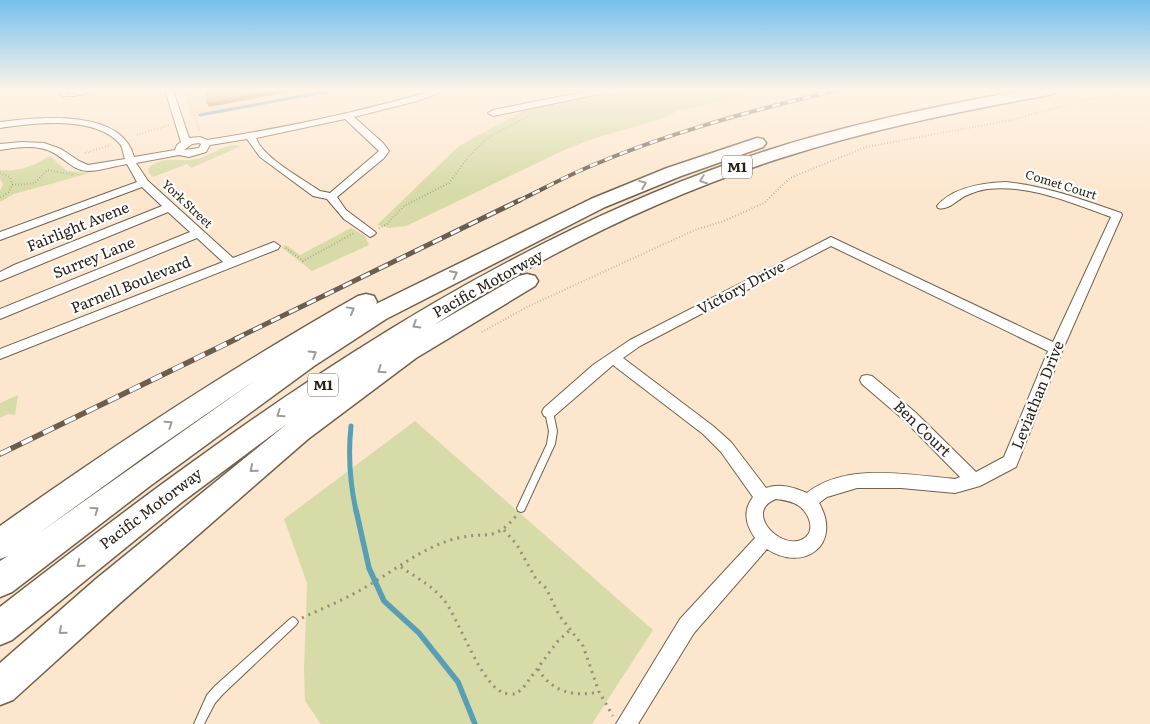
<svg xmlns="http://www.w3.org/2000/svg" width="1150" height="724" font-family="Literata,serif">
<rect width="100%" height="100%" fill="#fce7ce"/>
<!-- built -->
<polygon fill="#f7dcbd" points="186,90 326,90 190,116"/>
<!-- green -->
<g fill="#d6dba7">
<polygon points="627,90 755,90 723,101 679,110 665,118 595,138 562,151 406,226 389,228 377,225 459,146 521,112"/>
<path d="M233 145 241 146 191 168 187 164 153 177 149 173 148 169C162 153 182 164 200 158 212 154 220 147 233 145Z"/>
<path d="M50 156 67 171 90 173 14 194 0 202V191L3 184 0 179V170C20 172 32 166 50 156Z"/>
<polygon points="351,228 365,236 369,245 312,271 281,247 286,245 300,255"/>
<polygon points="18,395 15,415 8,414 0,418 0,403"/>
<polygon points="415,421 653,630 592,724 321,724 305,701 304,670 307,583 284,519"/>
</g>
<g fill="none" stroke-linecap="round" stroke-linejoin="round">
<!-- stream-far2 -->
<polyline stroke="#589eb4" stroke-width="3" points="200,115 335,90"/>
<!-- stream-far1 -->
<path stroke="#589eb4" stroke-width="5" d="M351 426C348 454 350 483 356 511"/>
<!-- stream -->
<polyline stroke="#589eb4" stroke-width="5.5" points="356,510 369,568 384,601 419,633 458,682 475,724"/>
<!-- lane casing -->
<g stroke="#73614b" stroke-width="2">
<g id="lane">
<polygon points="64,90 68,90 65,94 73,94 79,90 84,90 81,92 95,90 103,90 74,96 63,96 60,93"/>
<polygon points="549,409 552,410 553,412 557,431 555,444 524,511 521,512 518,511 517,508 547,444 549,431 545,412 546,410"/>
<polygon points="293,617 296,619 298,622 296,625 223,694 215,703 204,724 194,724 207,695 215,686 290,619"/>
</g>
</g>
<!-- street casing -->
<g stroke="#73614b" stroke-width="2">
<g id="street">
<path d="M165 90H173L189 138 200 137 207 140C284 128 360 112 435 90H447L417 101 354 117 383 143 389 151 384 158 337 197 346 210 374 231 376 233 374 235 370 237 344 219 327 199 313 196 260 157 247 139 210 145 206 152 189 157 179 155 136 163 148 181 233 258 274 242 280 246 278 249 0 359V349L223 262 197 238 0 319V309L190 232 168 212 0 281V272L14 265 162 206 142 187 0 240V232L137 182 127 164C115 166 100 171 88 171 74 171 65 159 54 153 38 144 17 147 0 150V144L22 142 44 143 61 149 79 161 88 165 125 159C123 154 123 148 120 144 95 115 33 123 0 128V122C38 117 122 108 134 157L175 150 177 145 181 142ZM345 119 379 151 330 193 320 191C303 179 262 157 256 138ZM199 143 201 144 199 148 184 150 192 144Z"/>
<polygon points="593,90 608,90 604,93 493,116 488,113 493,110"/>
<path d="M1006 182C1046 186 1083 200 1121 213L1122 215 1063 349 1016 467 980 486 955 493 901 488H857L827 497 819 503C843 545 803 573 767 549L694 633 638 724H616L680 619 755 538C745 524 743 510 753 497L721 452 703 434 613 365 554 416 549 418 544 416 542 412 544 408 593 365 630 340 831 237 1053 342 1111 217C1071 203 1030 184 987 189 980 190 972 193 965 196 957 200 948 211 938 208L937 206C953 187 982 183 1006 182ZM831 246 1048 351 1004 457 976 472 915 412 872 376 867 375 862 376 860 380 862 384 904 420 960 477 955 479C908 475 846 462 807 493 793 487 780 483 766 488L731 442 713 426 623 358 640 346ZM776 499C784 500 792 501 799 506 810 514 817 533 801 540 778 549 744 511 776 499Z"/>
</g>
</g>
<!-- highway casing -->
<g stroke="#73614b" stroke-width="3">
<g id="highway">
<path d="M1025 90H1057L1055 93 1049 95C960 111 871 129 784 157 662 196 542 255 434 325L519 276 527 274 535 276 538 281 535 286 416 358 308 439 120 603 13 700 0 705V663L96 579 288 423 182 502 12 640 0 645V607C227 431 463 257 736 161 829 128 927 108 1025 90Z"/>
<path d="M757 138 763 139 766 143 763 147 681 176 605 207 386 319 314 366 150 486 12 592 0 597V561L8 556 0 559V526C116 444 234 366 358 296L366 294 374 296 377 302 376 304 591 199 667 168ZM257 379 39 533 144 457Z"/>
</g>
</g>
<!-- path-far1 -->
<g stroke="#9a8c7a" stroke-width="2" stroke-dasharray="0.5 2.5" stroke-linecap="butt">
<polyline points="185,90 200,131"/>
<polyline points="612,96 639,90"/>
<polyline points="137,135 169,125"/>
<polyline points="85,153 111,145"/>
<polyline points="0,173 10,177 12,184 9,192 0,198"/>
<polyline points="12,185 35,183 47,170 74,175"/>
<polyline points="379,228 387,224 404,206 449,183 469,156 489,137 529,116"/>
<polyline points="286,248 303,261 354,233"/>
<polyline points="482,332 527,307 695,230 724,221 764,203 790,178 866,147 1011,120 1077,102 1139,90"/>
</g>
<!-- path -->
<g stroke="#9a8c7a" stroke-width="3" stroke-dasharray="2 5" stroke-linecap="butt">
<polyline points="504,530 517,545 536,579 546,588 559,615 583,646 599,692 613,716"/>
<path d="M401 567C415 577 433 586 444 600 460 621 480 684 504 693 507 694 513 694 516 694L523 688 557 642 570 630"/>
<path d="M302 618C323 608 344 600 364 588 394 571 424 546 458 538 487 531 493 543 516 516"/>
<path d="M538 669C552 692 573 697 599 692"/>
</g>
<!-- lane -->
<use href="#lane" fill="#fff" fill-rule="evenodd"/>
<!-- street -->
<use href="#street" fill="#fff" fill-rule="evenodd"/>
<!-- highway -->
<use href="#highway" fill="#fff" fill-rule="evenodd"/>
<!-- rail-far2 casing -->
<g stroke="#6a5e50" stroke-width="4">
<path id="rail-far2" d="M518 201C541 190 563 178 586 168 667 133 753 110 838 90"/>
</g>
<!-- rail-far1 casing -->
<g stroke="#6a5e50" stroke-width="5">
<polyline id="rail-far1" points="235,339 520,200"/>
</g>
<!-- rail casing -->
<g stroke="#6a5e50" stroke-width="5.5">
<polyline id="rail" points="0,454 238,338"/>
</g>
<!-- rail-far2 -->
<use href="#rail-far2" stroke="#fff" stroke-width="2.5" stroke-dasharray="8" stroke-linecap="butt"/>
<!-- rail-far1 -->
<use href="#rail-far1" stroke="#fff" stroke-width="3" stroke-dasharray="10" stroke-linecap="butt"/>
<!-- rail -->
<use href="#rail" stroke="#fff" stroke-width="4" stroke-dasharray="12" stroke-linecap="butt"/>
</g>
<!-- shaded-wall -->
<polygon fill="#9d7747" points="277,90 301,90 209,107 207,103"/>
<!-- building -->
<polygon fill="#e0aa65" stroke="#9d7747" points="206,90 277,90 207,103"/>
<!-- one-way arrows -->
<defs><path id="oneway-chevron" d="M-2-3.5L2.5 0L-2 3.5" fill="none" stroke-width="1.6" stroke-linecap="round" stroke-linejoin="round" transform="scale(1.25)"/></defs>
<g stroke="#9f9c98">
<use href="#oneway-chevron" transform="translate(703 180) rotate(159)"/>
<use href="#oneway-chevron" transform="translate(643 184) rotate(-22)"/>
<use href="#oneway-chevron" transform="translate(454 274) rotate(-27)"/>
<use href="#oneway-chevron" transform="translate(351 310) rotate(-29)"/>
<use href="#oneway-chevron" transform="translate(416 325) rotate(149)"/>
<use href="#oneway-chevron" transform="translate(313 354) rotate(-32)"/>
<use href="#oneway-chevron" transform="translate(381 370) rotate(145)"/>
<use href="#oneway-chevron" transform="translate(280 414) rotate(146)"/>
<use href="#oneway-chevron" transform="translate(169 424) rotate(-34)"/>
<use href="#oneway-chevron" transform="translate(253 469) rotate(140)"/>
<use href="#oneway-chevron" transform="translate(95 510) rotate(-36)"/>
<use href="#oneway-chevron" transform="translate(80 564) rotate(141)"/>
<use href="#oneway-chevron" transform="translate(62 631) rotate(139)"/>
</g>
<!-- sky -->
<linearGradient id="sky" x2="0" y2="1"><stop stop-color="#76c0ee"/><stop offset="0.47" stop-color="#fef4e9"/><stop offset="1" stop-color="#fef4e9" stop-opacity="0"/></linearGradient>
<rect width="1150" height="191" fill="url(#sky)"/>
<g text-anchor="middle" stroke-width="4.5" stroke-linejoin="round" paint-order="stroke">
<!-- far-street labels -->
<g font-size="12" fill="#2a2219" stroke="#fff">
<text transform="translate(1061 185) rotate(17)" y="4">Comet Court</text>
<text transform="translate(187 204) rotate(43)" y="4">York Street</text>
</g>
<!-- shield labels -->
<g fill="#fff" stroke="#6a645e" stroke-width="1">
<rect x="722" y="155.5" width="30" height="23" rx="4"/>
<rect x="308" y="373.5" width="30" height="23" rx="4"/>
</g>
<g font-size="14" font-weight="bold" fill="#2a2219">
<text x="737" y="172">M1</text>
<text x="323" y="390">M1</text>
</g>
<!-- street labels -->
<g font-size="15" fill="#2a2219" stroke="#fff">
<text transform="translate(78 227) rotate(-22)" y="5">Fairlight Avene</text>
<text transform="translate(94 258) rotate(-22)" y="5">Surrey Lane</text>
<text transform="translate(488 284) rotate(-29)" y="5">Pacific Motorway</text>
<text transform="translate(131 285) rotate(-22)" y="5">Parnell Boulevard</text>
<text transform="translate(741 288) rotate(-28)" y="5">Victory Drive</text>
<text transform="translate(1038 395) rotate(-68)" y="5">Leviathan Drive</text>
<text transform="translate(922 429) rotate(44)" y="5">Ben Court</text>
<text transform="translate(151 509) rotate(-37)" y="5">Pacific Motorway</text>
</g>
</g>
</svg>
